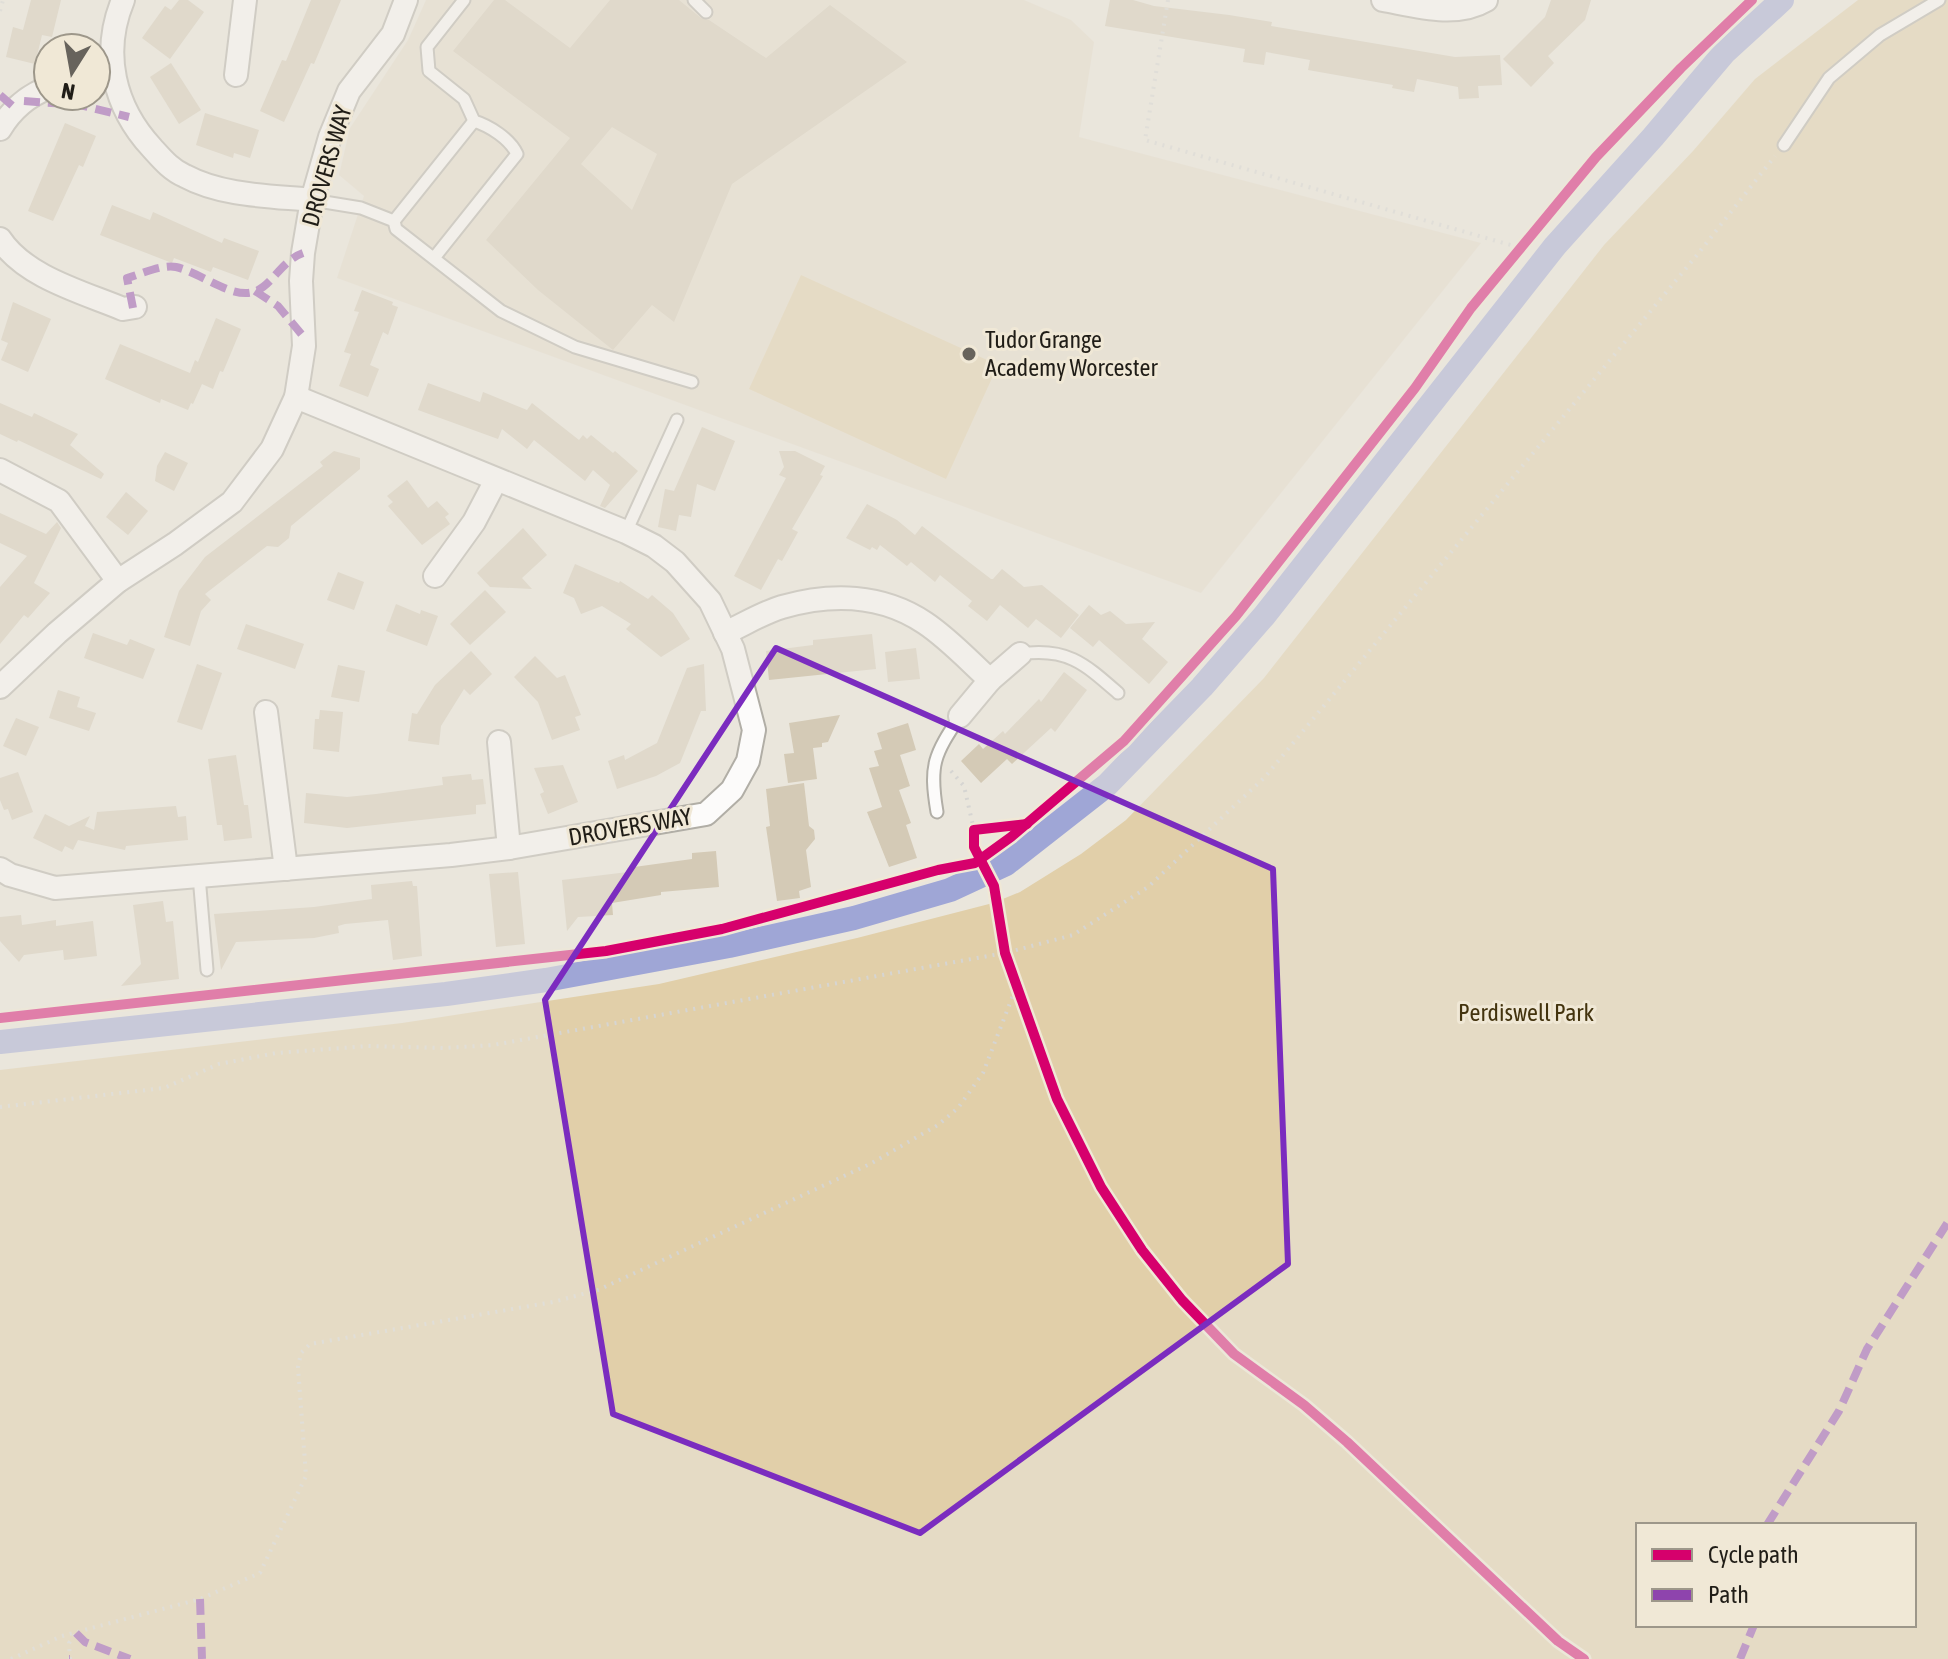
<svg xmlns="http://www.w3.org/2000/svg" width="1948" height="1659" font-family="'Asap Condensed',sans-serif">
<rect width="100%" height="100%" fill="#eae6dc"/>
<!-- built -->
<polygon fill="#e5dccb" points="426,0 1024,0 1071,20 1094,42 1079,137 1481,243 1201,593 337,278 364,196 339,175 350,128 408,40"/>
<!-- green -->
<g fill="#e1cfa9" fill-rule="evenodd">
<path d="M1858 0H1948V1659H0V1070L402 1023 659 984 857 938 993 903 1020 892 1081 854 1126 820 1264 678 1604 245 1693 151 1755 79ZM1638 1525H1914V1625H1638Z"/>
<polygon points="801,275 998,365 946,479 749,389"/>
</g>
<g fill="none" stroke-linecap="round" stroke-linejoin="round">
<!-- canal -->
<polyline stroke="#9fa6d6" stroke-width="24" points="0,1042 446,994 546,980 729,946 854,918 950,890 1006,864 1107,785 1202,687 1264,616 1555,246 1653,137 1724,53 1782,0"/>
</g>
<!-- building -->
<g fill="#d4cab6" fill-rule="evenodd">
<polygon points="31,0 61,0 52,37 42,35 35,64 6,57 13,27 23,30"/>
<polygon points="179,0 188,0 204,12 170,59 142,38 165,6 171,10"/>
<polygon points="311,0 341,0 314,64 311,63 284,122 260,111 282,60 286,61"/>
<path d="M494 0H505L570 48 610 0H679L701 18 709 20 766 58 830 5 907 62 732 184 674 322 652 305 613 350 538 290 486 240 570 138 453 51ZM612 127 657 154 632 210 581 164Z"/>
<polygon points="1110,0 1133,0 1154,6 1229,15 1272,22 1271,26 1455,57 1500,55 1502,85 1478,86 1479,98 1459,99 1458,87 1417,79 1414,92 1392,88 1393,85 1308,70 1310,60 1266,52 1264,65 1243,62 1245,49 1105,26"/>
<polygon points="1551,0 1591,0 1585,20 1548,56 1554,63 1531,87 1503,59 1545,17"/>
<polygon points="171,63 201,110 179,124 150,77"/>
<polygon points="205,113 259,130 250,158 234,153 233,158 196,145"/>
<polygon points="65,123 96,136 83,167 79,165 53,221 28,211"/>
<polygon points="112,205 150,220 153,212 222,243 224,238 259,251 248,280 213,267 211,272 174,258 172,263 100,235"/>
<polygon points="362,290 393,302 392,305 398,307 388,335 383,332 370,365 379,369 368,397 339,386 351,354 344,352 359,312 354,311"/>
<polygon points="13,302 51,319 28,372 1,360 8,343 1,340"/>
<polygon points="216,318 241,329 223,372 220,371 213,389 202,384 193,404 191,403 188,410 161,399 160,403 105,379 120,344 190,373 195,360 198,362"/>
<polygon points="428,383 480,402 483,392 527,410 532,403 579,440 583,435 587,439 591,435 613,453 615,451 638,471 605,508 600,506 610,485 593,470 585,481 534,440 527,449 502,429 498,439 418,410"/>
<polygon points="0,403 32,417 34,413 78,434 70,445 104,474 101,479 18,440 17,442 0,434"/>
<polygon points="702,427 735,441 715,491 697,484 691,517 679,515 676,531 658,527 665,489 674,491"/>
<polygon points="334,451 360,458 360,469 291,526 289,538 278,547 267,546 205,594 211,600 201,611 190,646 164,637 179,591 205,557 323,466 320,462"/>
<polygon points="779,451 795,451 825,466 820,475 823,476 792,529 798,532 782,561 778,559 761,590 734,576 786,478 779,475 784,467"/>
<polygon points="165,452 188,463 174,491 155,481 157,466"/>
<polygon points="407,480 428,508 437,501 449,514 445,517 450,524 422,545 388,506 393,502 387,496"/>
<polygon points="126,492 148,511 128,535 106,517"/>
<polygon points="867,504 897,520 915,535 922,526 991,579 993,579 1002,569 1024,587 1042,585 1079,615 1061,638 1036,619 1028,628 1000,605 987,621 968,606 972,601 940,575 935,582 911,562 907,566 880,545 877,550 872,547 870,550 846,538"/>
<polygon points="0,513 46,534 57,522 61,528 34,583 50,593 28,618 24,615 0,644 0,587 27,556 0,543"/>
<polygon points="523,528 547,555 522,578 532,589 490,587 477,573"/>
<polygon points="575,564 619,583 620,581 648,599 652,595 673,613 690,639 661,657 626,629 631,624 602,606 581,614 574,598 563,593"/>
<polygon points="338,572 364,582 354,610 327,600"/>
<polygon points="485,590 506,612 470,645 450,624"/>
<polygon points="396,604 420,614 421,610 438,616 427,646 386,631"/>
<polygon points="1089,605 1101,615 1110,611 1126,624 1155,622 1142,639 1168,662 1149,684 1099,640 1093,647 1070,628"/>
<polygon points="246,624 304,644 295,669 237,649"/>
<polygon points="93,633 127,645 130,639 155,649 143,679 84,658"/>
<polygon points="872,634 876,669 769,680 766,651 813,645 813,640"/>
<polygon points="916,648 920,679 888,682 885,652"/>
<polygon points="471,651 492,674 470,695 464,689 441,726 439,745 408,741 412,713 417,714 435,685"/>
<polygon points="535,656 557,678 565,675 581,715 575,717 580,730 552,740 538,702 514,677"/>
<polygon points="197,664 222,673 202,730 177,722"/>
<polygon points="704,664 706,711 701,711 680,763 656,776 617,789 608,761 624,755 625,760 657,743 687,668"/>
<polygon points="338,665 365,671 359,702 331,697"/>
<polygon points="1064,672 1087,690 1055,732 1051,728 1012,764 1007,759 981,783 961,761 979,744 983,749 1003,731 1005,734 1039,699 1041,702"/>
<polygon points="58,690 80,697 77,707 96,713 89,731 49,718"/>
<polygon points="320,710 343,712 339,752 313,749 315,719 319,719"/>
<polygon points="840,715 828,742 822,743 822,747 813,748 817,779 788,783 784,754 794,753 789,723"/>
<polygon points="16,718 39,727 26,756 3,746"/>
<polygon points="908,723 916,750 900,755 910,786 899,790 911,823 906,825 917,858 889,867 867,812 882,807 869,768 879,766 874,751 882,749 877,733"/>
<polygon points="236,755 244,805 248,805 252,838 224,841 222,825 217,825 208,759"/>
<polygon points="563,765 578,802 548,814 540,794 544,792 534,768"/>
<polygon points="18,772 33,812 12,820 8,809 4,810 0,800 0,778"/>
<polygon points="471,774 472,780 483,779 486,804 476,805 476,814 347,828 304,823 306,793 347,797 376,794 443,785 442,777"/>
<polygon points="804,783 809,826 814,830 815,839 806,850 811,887 799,891 800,898 777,901 766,827 770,826 766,789"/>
<polygon points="176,806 178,817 186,816 188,840 126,846 125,850 78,840 73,850 65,846 62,852 33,838 45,814 69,826 90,816 85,826 94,830 97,812"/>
<polygon points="716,851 719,887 661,892 661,895 612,903 613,915 578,917 567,931 562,880 628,872 627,868 692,859 692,853"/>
<polygon points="518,872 525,944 496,947 489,874"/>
<polygon points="412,881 413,886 417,886 422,956 393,960 388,920 345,924 338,926 339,933 314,938 236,942 221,970 214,914 314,907 372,899 371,885"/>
<polygon points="163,901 166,922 173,921 179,979 121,986 141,964 133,905"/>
<polygon points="21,915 22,925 56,920 56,926 93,921 97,956 64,960 63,950 24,955 19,962 0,941 0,917"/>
</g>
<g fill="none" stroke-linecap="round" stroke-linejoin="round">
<!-- lane casing -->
<g stroke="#b1aea6" stroke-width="15">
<g id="lane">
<polyline points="694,0 706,12"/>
<polyline points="1784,145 1829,78 1880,35 1939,0"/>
<polyline points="312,200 361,208 394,221 396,229 501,311 575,347 692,382"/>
<polyline points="394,221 474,121"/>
<path d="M434 258 517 154C510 139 490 126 474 121L464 99 429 71 427 47 464 0"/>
<polyline points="626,532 677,420"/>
<path d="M1020 654C1067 647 1085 664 1118 693"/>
<path d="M937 812C929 765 934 755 960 716"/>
<polyline points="199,876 207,970"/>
</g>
</g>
<!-- street casing -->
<g stroke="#b1aea6" stroke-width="26">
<g id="street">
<path d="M123 0C101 53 114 107 152 148 162 159 171 170 185 176 222 196 271 196 312 200"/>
<path d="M1383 0C1416 6 1456 18 1486 0"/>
<polyline points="236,75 245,0"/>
<path d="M0 129C12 109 27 96 48 88"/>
<path d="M0 239C25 277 82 292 123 309L135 307"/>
<polyline points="0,470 59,501 118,581"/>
<polyline points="435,576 474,522 496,480"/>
<path d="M725 633C743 625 762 613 782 607 831 593 882 594 925 623 949 639 969 661 990 680"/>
<polyline points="0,687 57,633 118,581 175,544 232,502 272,449 296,397 304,346 301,281 303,253 312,200 330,137 349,91 393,34 406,0"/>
<polyline points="266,712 286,869"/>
<polyline points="960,716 990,680 1020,654"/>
<polyline points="499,742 509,848"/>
<polyline points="0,869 10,875 55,888 451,855 509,848 706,814 732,790 748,761 754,730 733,649 710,601 675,562 654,546 626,532 296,397"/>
</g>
</g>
<!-- path -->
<g stroke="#d6d5d2" stroke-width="4" stroke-dasharray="2 6" stroke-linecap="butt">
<polyline points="1168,0 1145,140 1521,248"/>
<polyline points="0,11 3,0"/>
<polyline points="951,771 964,786 974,830"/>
<polyline points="0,1107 164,1088 219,1064 276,1053 368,1046 444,1048 493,1045 1005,953 1073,935 1148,887 1265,777 1697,255 1775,156"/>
<polyline points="11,1659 62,1636 200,1599 260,1573 306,1476 298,1367 301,1353 310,1344 553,1302 598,1290 870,1164 938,1125 958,1108 983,1073 1017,985"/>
<polyline points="70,1659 69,1643 75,1635"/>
</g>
<!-- lane -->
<use href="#lane" stroke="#fcfbfa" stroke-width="11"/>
<!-- street -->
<use href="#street" stroke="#fcfbfa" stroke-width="22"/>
<!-- quiet -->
<g stroke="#8e44ad" stroke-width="8" stroke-dasharray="16 8" stroke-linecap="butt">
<polyline points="0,95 15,108"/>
<polyline points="24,101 80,105 129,117"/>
<polyline points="255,291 278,306 303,336"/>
<path d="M133 308 127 278C141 274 163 264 176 267 198 272 227 295 248 293 271 291 278 262 303 253"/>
<polyline points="1767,1525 1839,1411 1867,1349 1948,1222"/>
<polyline points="200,1599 202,1659"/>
<polyline points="76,1633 85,1642 130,1659"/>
<polyline points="69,1659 70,1659"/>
<polyline points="1740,1659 1754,1625"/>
</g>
<!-- cycleway casing -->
<g stroke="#f0e8d6" stroke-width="15">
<g id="cycleway">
<polyline points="1027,824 974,830 974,847 994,886 1005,953 1057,1099 1101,1187 1142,1250 1182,1300 1234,1354 1304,1405 1347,1442 1558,1641 1584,1659"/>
<polyline points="0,1018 606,951 722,929 938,870 975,863 1011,837 1124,741 1236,616 1415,388 1471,308 1596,157 1681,68 1752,0"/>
</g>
</g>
<!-- cycleway -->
<use href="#cycleway" stroke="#d6006c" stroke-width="10"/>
</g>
<!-- marked area -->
<path d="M0 0H1948V1659H0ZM776 648 1273 869 1288 1264 920 1533 613 1414 545 1000Z" fill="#eae6dc" fill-opacity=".55" fill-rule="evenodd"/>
<path fill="none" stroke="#7b2cbf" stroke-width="6" stroke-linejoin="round" d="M776 648 1273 869 1288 1264 920 1533 613 1414 545 1000Z"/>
<!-- markers -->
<circle fill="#67635c" stroke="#f0e8d6" stroke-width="3" cx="969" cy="354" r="8"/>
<g text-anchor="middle" stroke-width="6" stroke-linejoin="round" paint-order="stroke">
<!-- street labels -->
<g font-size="24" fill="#201d17" stroke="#f0e8d6">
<text transform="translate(327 166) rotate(-74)" y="8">DROVERS WAY</text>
<text transform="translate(630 827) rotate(-10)" y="8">DROVERS WAY</text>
</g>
<!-- poi labels -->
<g font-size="24" fill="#201d17" stroke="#f0e8d6" text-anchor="start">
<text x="985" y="348">Tudor Grange<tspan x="985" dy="28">Academy Worcester</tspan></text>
</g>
<!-- park labels -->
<g font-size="24" fill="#43330e" stroke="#f0e8d6">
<text x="1526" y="1021">Perdiswell Park</text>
</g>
</g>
<!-- legend -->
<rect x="1636" y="1523" width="280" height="104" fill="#f0e8d6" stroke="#9d978a" stroke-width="2"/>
<rect x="1652" y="1549" width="40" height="12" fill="#d6006c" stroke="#9d978a" stroke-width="2"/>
<text x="1708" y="1563" font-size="24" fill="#201d17">Cycle path</text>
<rect x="1652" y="1589" width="40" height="12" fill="#8e44ad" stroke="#9d978a" stroke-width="2"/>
<text x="1708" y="1603" font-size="24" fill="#201d17">Path</text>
<!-- north arrow -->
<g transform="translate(72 72) rotate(191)"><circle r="38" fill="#f0e8d6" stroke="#9d978a" stroke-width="2"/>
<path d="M0-6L14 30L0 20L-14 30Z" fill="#67635c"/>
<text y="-12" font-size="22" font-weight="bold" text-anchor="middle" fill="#201d17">N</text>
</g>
</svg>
